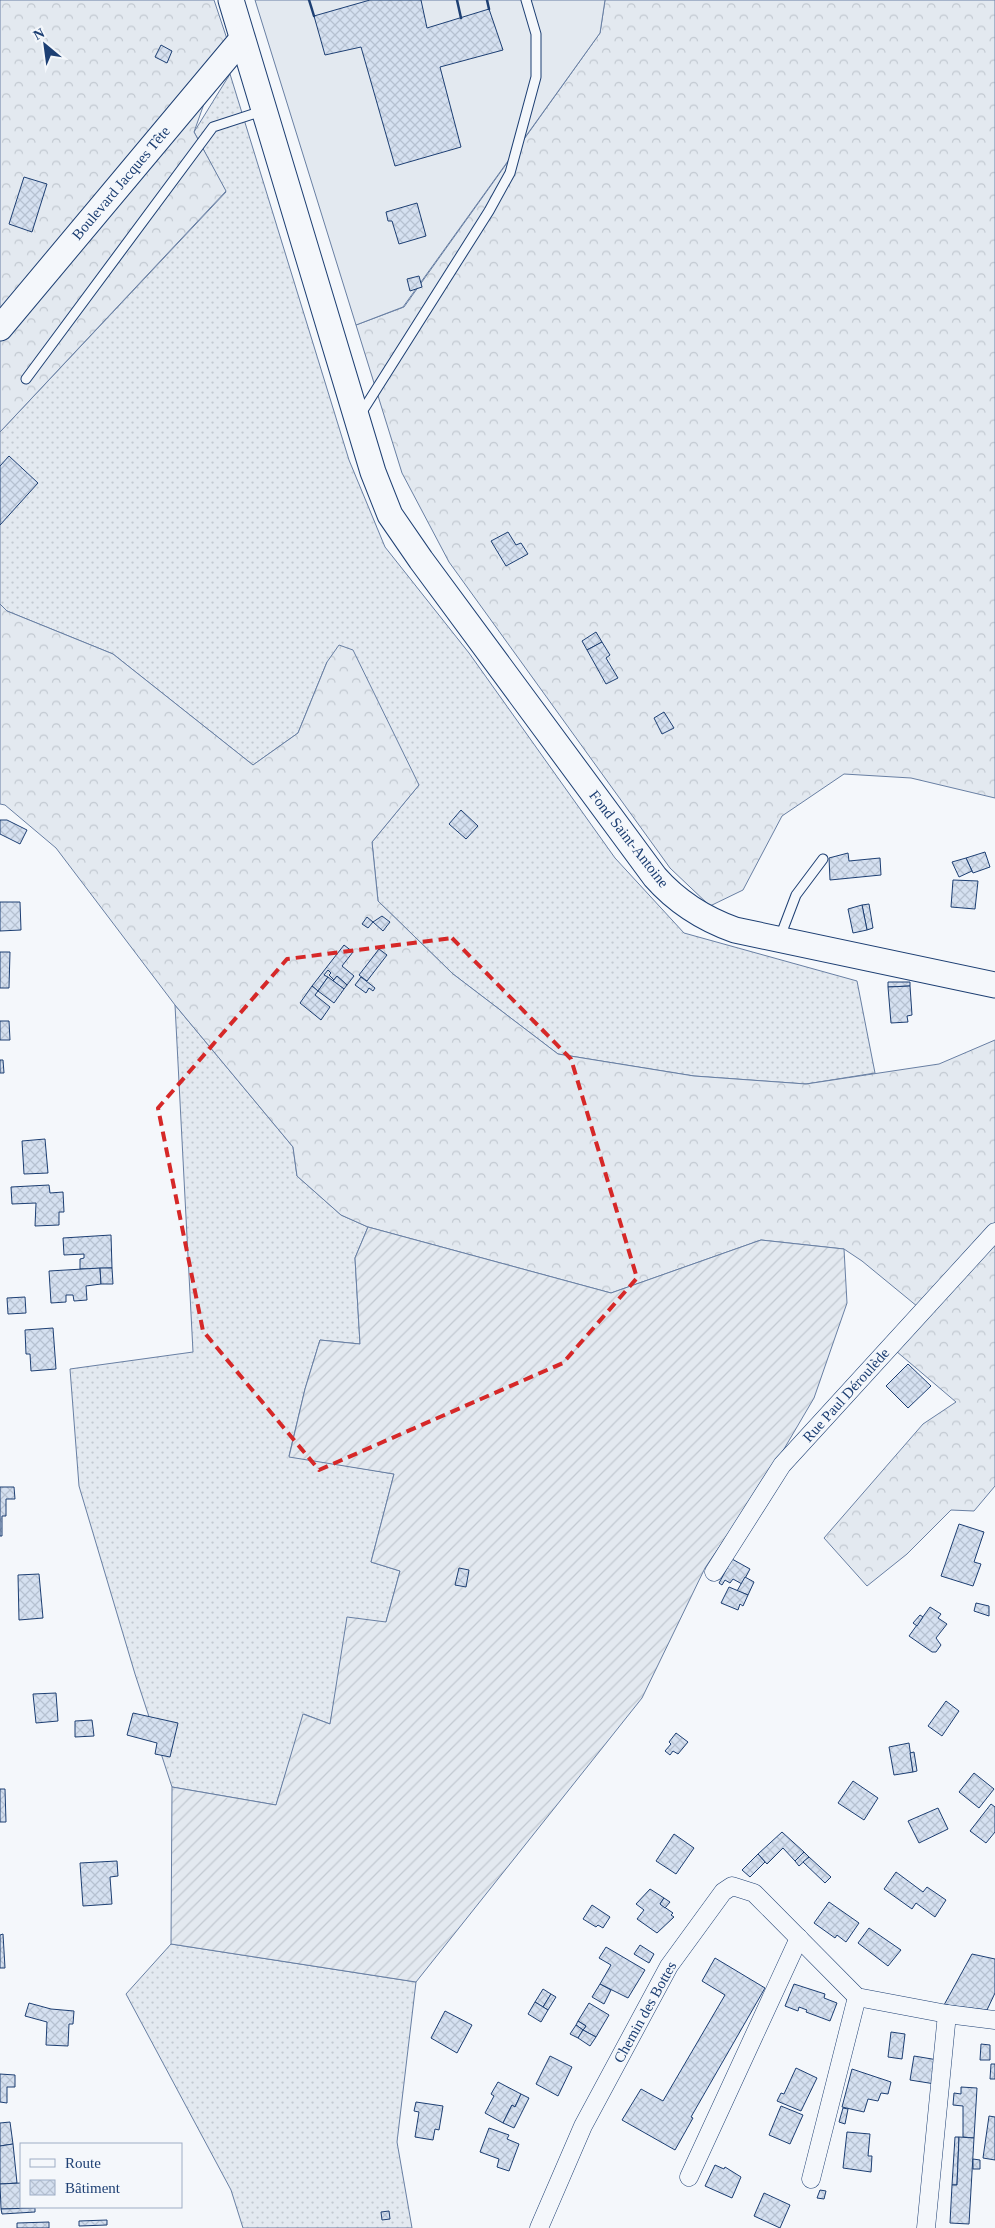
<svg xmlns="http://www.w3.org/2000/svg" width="995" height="2228" font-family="'Times New Roman',serif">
<defs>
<pattern id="grass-dots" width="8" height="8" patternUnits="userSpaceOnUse" patternTransform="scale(1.25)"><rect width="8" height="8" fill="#e3e9f0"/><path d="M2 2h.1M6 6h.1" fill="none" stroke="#c2c9d1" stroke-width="1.8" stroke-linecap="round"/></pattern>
<pattern id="forest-crowns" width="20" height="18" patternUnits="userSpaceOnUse" patternTransform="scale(1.25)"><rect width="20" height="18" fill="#e3e9f0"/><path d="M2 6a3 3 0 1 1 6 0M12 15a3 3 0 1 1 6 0" fill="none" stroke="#c2c9d1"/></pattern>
<pattern id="garden-furrows" width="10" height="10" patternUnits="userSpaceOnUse" patternTransform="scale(1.25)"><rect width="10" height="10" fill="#e3e9f0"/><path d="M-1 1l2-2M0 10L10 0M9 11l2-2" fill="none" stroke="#c2c9d1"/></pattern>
<pattern id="building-cross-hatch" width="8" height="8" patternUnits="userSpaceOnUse" patternTransform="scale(1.25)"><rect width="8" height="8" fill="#d5e0f0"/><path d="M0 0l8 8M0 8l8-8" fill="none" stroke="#b6c1d1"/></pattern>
</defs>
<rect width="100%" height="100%" fill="#f4f7fb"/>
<!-- grass -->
<g fill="url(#grass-dots)" stroke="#687fa3">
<polygon points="230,74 349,460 385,547 469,653 615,858 684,933 857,981 875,1073 806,1084 694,1076 558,1054 453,974 378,901 372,842 419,785 327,662 298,733 253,765 113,654 7,611 0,604 0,432 226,192 194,132"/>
<polygon points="175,1005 293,1147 297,1176 341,1215 368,1227 355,1258 360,1344 320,1340 305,1389 289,1456 394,1474 371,1562 400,1571 386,1622 339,1676 330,1724 304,1714 276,1805 172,1787 135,1674 79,1486 70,1369 193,1352"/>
<polygon points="171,1944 416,1982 397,2142 412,2228 243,2228 231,2190 126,1994"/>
</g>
<!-- forest -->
<g fill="url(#forest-crowns)" stroke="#687fa3">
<polygon points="0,0 214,0 227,39 194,132 226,191 0,432"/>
<polygon points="605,0 995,0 995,798 911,778 844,774 782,816 743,890 710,906 670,868 449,562 402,473 356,325 404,307 600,33"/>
<polygon points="0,604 7,611 113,654 253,765 298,733 327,662 339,645 353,650 419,785 372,842 378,901 453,974 558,1054 694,1076 806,1084 939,1064 995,1040 995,1486 974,1511 951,1510 907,1554 867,1586 824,1538 923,1424 956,1402 896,1351 929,1316 862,1261 844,1249 761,1240 611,1293 368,1227 341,1215 297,1176 293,1147 175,1005 56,848 5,805 0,804"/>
</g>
<!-- garden -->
<polygon fill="url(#garden-furrows)" stroke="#687fa3" points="368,1227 611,1293 761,1240 844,1249 847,1303 814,1398 774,1466 705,1568 642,1698 416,1982 171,1944 172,1787 276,1805 303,1714 330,1724 347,1617 386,1622 400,1571 371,1562 394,1474 289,1457 305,1389 320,1340 360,1344 355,1258"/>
<!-- pitch -->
<polygon fill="#e3e9f0" stroke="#687fa3" points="255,0 605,0 600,33 403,307 356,325"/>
<!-- building -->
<g fill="url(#building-cross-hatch)" stroke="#1d3f73">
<polygon points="370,0 421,0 427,28 489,9 503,50 440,67 461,147 395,166 361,47 325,55 314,16"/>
<polygon points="161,45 172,51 167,63 155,57"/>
<polygon points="24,177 47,184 32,232 9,224"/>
<polygon points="417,203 426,236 399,244 392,221 388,221 386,212"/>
<polygon points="419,276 422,287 410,291 407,279"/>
<polygon points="9,456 38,483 0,525 0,466"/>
<polygon points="508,532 516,545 521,543 528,554 506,566 491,541"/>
<polygon points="596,632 602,642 587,650 582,641"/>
<polygon points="602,642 610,655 606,658 618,678 606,684 587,650"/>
<polygon points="664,712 674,728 662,734 654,718"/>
<polygon points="461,810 478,826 466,839 449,824"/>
<polygon points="0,820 7,820 27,830 20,844 0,834"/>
<polygon points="985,852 990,867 973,873 966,858"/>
<polygon points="848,853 849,861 880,858 881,875 830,880 829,858"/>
<polygon points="966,858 972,871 959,877 952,862"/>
<polygon points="953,880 978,881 975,909 951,907"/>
<polygon points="0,902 20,902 21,930 0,931"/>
<polygon points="869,904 873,928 867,930 862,905"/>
<polygon points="862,905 867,930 853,933 848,909"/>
<polygon points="382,916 390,922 383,931 373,922"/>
<polygon points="367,917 373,922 368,928 362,924"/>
<polygon points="344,945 353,952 342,966 354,976 347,985 337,976 334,980 329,975 331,973 328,970 324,975 328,977 318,991 312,986"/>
<polygon points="379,949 387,955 367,981 359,975"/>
<polygon points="0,952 10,952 9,988 0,988"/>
<polygon points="337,976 347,985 344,989 333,981"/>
<polygon points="328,977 344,989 334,1003 318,991"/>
<polygon points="361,977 375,988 373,991 369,988 366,993 355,985"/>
<polygon points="888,982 910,982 910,986 888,987"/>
<polygon points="312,986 318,991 315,995 330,1007 321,1020 300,1003"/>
<polygon points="910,986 912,1015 907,1016 908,1022 891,1023 888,987"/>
<polygon points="0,1021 9,1021 10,1040 0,1040"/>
<polygon points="0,1060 3,1060 4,1073 0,1073"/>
<polygon points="45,1139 48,1173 24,1174 22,1141"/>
<polygon points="49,1185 50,1193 63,1192 64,1212 59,1212 59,1225 35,1226 36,1203 12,1204 11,1187"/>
<polygon points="111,1235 112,1268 80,1269 80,1259 84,1258 84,1254 64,1255 63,1238"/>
<polygon points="100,1268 101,1284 86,1286 87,1300 74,1301 73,1295 66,1295 66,1302 51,1303 49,1271"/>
<polygon points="100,1268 112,1268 113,1284 101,1284"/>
<polygon points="25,1297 26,1313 8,1314 7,1298"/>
<polygon points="53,1328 56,1369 31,1371 30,1354 26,1354 25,1330"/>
<polygon points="908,1364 931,1386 908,1408 886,1386"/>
<polygon points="0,1487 14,1487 15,1499 6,1499 6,1516 2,1516 2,1536 0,1536"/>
<polygon points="959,1524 984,1532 974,1562 981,1564 973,1586 941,1576"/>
<polygon points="732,1559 750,1569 742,1584 733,1579 730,1583 725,1580 722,1585 719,1583"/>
<polygon points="459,1568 469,1570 466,1587 455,1585"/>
<polygon points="39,1574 43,1618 19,1620 18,1575"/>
<polygon points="745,1577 754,1582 748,1595 737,1591"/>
<polygon points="729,1587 748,1595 743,1606 740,1604 738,1610 721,1603"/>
<polygon points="976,1603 989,1606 989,1616 974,1611"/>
<polygon points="930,1607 941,1614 938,1618 947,1624 936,1638 941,1645 936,1652 932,1652 909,1636"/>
<polygon points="920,1615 923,1617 917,1626 913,1623"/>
<polygon points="56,1693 58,1721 36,1723 33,1694"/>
<polygon points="946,1701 959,1711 942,1736 928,1726"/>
<polygon points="133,1713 178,1723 170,1757 155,1754 157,1743 127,1735"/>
<polygon points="92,1720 94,1736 75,1737 75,1721"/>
<polygon points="676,1733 688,1742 678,1754 673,1751 670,1755 665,1751 671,1744 669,1742"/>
<polygon points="909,1743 913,1772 894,1775 889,1747"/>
<polygon points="914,1752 917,1771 913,1772 910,1753"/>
<polygon points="974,1773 994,1789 979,1808 959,1792"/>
<polygon points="853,1781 878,1798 864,1820 838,1803"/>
<polygon points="0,1789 5,1789 6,1822 0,1822"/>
<polygon points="991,1804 995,1807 995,1832 986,1843 970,1831"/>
<polygon points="938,1808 948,1829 919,1843 908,1821"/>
<polygon points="782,1832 804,1852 795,1861 783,1848 767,1864 758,1854"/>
<polygon points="674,1834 694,1848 676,1874 656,1861"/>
<polygon points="804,1852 809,1857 799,1866 795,1861"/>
<polygon points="758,1854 765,1862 750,1877 742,1870"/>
<polygon points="809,1857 831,1877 825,1883 803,1862"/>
<polygon points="117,1861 118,1876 110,1877 112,1904 83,1906 80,1863"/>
<polygon points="896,1872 923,1892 927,1887 946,1900 935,1917 916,1903 912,1909 884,1889"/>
<polygon points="650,1889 664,1898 660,1904 673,1913 671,1915 674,1917 657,1933 637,1919 644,1910 636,1904"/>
<polygon points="664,1898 670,1902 665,1908 660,1904"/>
<polygon points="829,1902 859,1923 846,1942 837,1935 835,1938 814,1923"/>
<polygon points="592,1905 610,1917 603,1928 598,1925 596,1927 583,1919"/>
<polygon points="869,1928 901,1950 888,1966 858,1943"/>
<polygon points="3,1934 5,1968 0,1968 0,1935"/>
<polygon points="640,1945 654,1954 649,1963 634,1954"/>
<polygon points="606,1947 645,1970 628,1998 600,1984 611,1965 599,1958"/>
<polygon points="972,1954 995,1959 995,1993 987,2010 944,2005"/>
<polygon points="715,1958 765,1988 691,2117 693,2118 675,2150 622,2120 641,2089 663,2101 725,1995 702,1981"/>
<polygon points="600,1984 611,1990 604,2004 592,1997"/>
<polygon points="794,1984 825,1994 824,1998 837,2003 830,2021 806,2012 807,2010 799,2007 798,2011 785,2006"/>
<polygon points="543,1989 551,1994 543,2007 535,2002"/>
<polygon points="551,1994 556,1997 548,2010 543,2007"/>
<polygon points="535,2002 548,2010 541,2022 528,2014"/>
<polygon points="29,2003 51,2009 74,2011 73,2024 69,2024 68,2046 46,2045 47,2022 25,2016"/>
<polygon points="589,2003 609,2015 596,2037 583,2030 586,2026 578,2021"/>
<polygon points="445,2011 472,2025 457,2053 431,2038"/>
<polygon points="578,2021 586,2026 583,2030 576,2025"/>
<polygon points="576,2025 583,2030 578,2038 570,2034"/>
<polygon points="583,2030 596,2037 590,2046 578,2038"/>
<polygon points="891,2032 905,2034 902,2059 888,2057"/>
<polygon points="981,2044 990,2045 990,2060 980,2060"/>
<polygon points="550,2056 572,2067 558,2096 536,2084"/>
<polygon points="914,2056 938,2060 935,2084 910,2080"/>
<polygon points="991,2064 995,2064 995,2079 990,2079"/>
<polygon points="796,2068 817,2078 801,2111 777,2101 781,2093 784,2094"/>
<polygon points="852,2069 891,2082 888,2094 881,2093 878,2101 868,2099 864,2112 842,2107"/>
<polygon points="0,2074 15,2075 15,2087 7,2087 7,2103 0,2102"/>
<polygon points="498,2082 521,2094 515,2107 512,2105 503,2123 485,2113 494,2096 491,2094"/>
<polygon points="961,2087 977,2088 974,2138 963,2137 963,2106 953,2105 954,2093 961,2094"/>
<polygon points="521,2094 529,2098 514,2128 503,2123 512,2105 515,2107"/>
<polygon points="416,2102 443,2106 439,2130 435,2129 433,2140 415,2137 419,2112 414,2111"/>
<polygon points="781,2106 803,2115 790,2144 769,2135"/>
<polygon points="843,2108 848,2109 845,2124 839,2122"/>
<polygon points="989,2116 995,2117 995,2160 983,2158"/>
<polygon points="10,2122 13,2144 0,2146 0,2123"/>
<polygon points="489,2128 509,2135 507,2139 519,2144 509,2171 497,2167 499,2159 480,2152"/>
<polygon points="847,2132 870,2134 868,2156 872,2156 871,2172 843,2168"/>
<polygon points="955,2137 959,2137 957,2185 952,2185"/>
<polygon points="959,2137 974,2138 969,2224 950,2223 952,2185 957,2185"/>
<polygon points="13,2144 17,2183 0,2184 0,2146"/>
<polygon points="973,2159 980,2160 980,2169 973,2169"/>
<polygon points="715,2165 724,2169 725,2167 741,2177 732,2198 705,2186"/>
<polygon points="21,2183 21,2207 35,2208 1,2209 0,2184"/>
<polygon points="820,2190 826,2191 824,2199 817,2198"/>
<polygon points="764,2193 790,2205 780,2228 754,2216"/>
<polygon points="35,2208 35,2212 2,2214 1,2209"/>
<polygon points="389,2211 390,2219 382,2220 381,2212"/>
<polygon points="107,2220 107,2225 79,2226 79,2221"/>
<polygon points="49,2222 49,2228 17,2228 17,2223"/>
</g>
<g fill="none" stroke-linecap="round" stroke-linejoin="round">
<!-- lane casing -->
<g stroke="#1d3f73" stroke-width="11">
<g id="lane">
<polyline points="26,379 213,127 262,111"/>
<polyline points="360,415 489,211 510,173 536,77 536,34 526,0"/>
<polyline points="780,937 796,895 823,859"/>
</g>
</g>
<!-- street casing -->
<g stroke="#1d3f73" stroke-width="19">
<g id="street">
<polyline points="714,1572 782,1465 995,1232"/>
<polyline points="689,2177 799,1938"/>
<polyline points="811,2179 857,1997"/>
<polyline points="539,2228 583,2126 669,1966 723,1892 732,1886 754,1893 857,1997 947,2014 995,2020"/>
<polyline points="926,2228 947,2014"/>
</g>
</g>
<!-- secondary casing -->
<g stroke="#1d3f73" stroke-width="27">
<g id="secondary">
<path d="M231 0 373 472 390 515 421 560 655 877C677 902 704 919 735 930L995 985"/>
<polyline points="0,328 242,39"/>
</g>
</g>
<!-- lane -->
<use href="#lane" stroke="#f4f7fb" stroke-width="9"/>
<!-- street -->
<use href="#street" stroke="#f4f7fb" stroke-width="18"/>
<!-- secondary -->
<use href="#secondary" stroke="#f4f7fb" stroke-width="25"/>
<!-- wall -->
<g stroke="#1d3f73" stroke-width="2.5">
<polyline points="309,0 314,16"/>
<polyline points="457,0 461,18"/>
<polyline points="487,0 489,9"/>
</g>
</g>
<!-- marked area -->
<path fill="none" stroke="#d62828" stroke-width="4" stroke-dasharray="10 6" stroke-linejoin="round" d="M452 938 571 1059 637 1278 563 1363 319 1470 203 1331 158 1108 287 959Z"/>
<g text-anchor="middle" stroke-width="4" stroke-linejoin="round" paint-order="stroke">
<!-- street labels -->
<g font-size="15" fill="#1d3f73" stroke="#f4f7fb">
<text transform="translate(121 183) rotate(-50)" y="5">Boulevard Jacques Tête</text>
<text transform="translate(629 839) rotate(52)" y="5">Fond Saint-Antoine</text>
<text transform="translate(846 1395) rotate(-48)" y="5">Rue Paul Déroulède</text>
<text transform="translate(645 2012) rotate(-61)" y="5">Chemin des Bottes</text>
</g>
</g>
<!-- legend -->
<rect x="20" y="2143" width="162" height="65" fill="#f4f7fb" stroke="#9eadc5"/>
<rect x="30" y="2159" width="25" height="8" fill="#f4f7fb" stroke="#9eadc5"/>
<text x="65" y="2168" font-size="15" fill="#1d3f73">Route</text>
<rect x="30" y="2180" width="25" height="15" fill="url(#building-cross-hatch)" stroke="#9eadc5"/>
<text x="65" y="2193" font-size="15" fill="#1d3f73">Bâtiment</text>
<!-- north arrow -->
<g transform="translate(45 45) rotate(331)" stroke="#f4f7fb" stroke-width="4" paint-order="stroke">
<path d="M0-4L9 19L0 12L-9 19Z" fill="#1d3f73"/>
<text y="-8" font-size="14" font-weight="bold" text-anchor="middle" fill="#1d3f73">N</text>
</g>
</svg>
